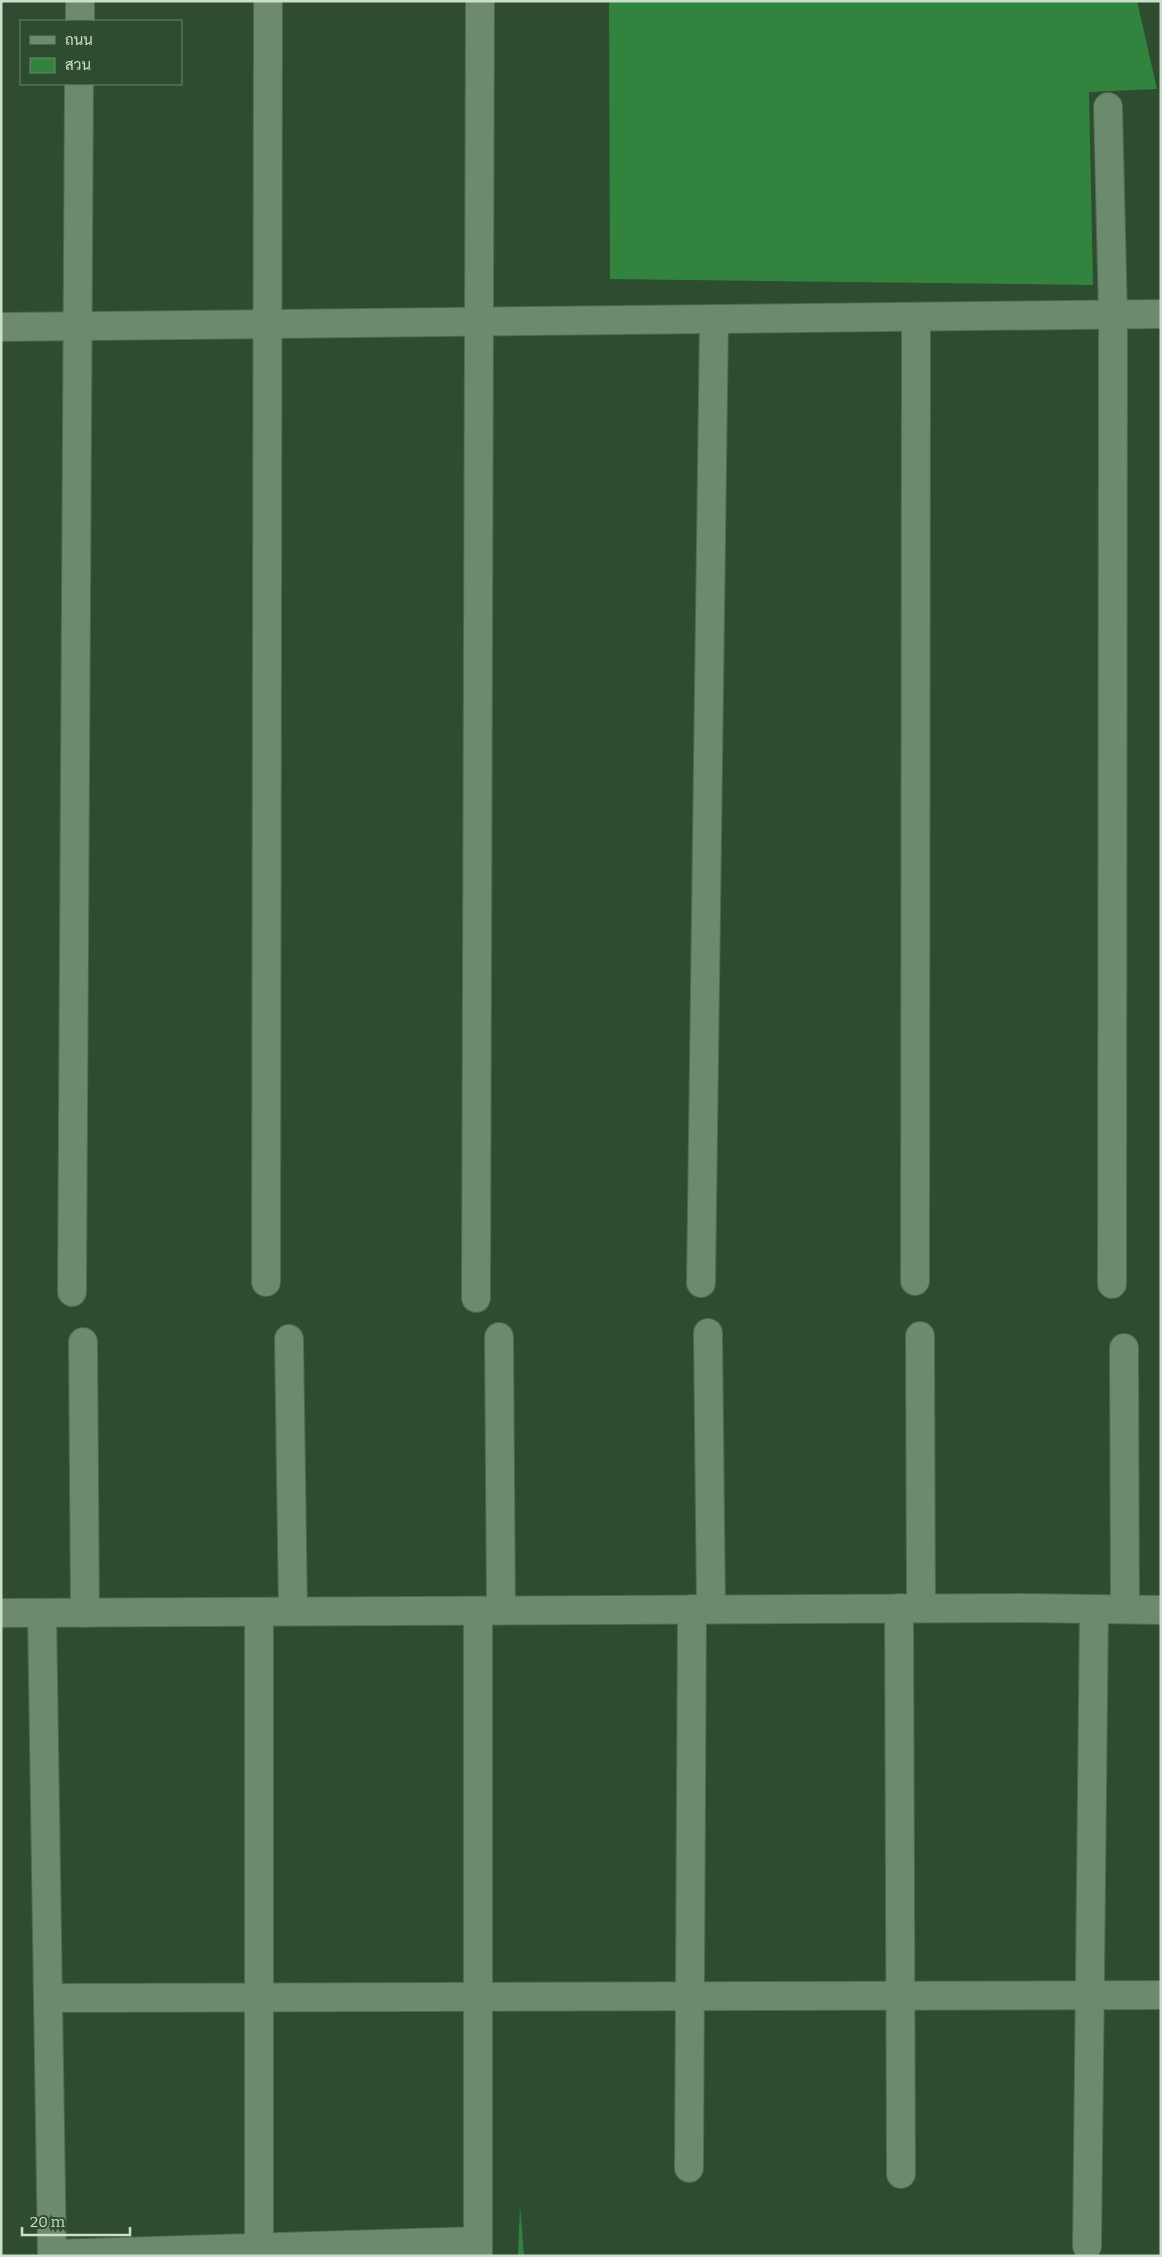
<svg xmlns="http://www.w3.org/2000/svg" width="1162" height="2257" font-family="Bitter,Sarabun,serif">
<rect width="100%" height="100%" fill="#2e4c30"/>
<!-- green -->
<g fill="#32833e">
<polygon points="609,1 1137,1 1157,89 1089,92 1093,285 610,279"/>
<polygon points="520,2205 524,2256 518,2256"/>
</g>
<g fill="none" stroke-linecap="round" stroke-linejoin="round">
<!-- minor casing -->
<g stroke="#4f6952" stroke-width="30">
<g id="minor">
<polyline points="80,21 80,1"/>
<polyline points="1108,107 1113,315 1112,1284"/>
<polyline points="1,327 1161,314"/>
<polyline points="915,1281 916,317"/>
<polyline points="266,1282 268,1"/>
<polyline points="701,1283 714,319"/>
<polyline points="72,1292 79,84"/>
<polyline points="476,1298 480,1"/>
<polyline points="708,1333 711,1609"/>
<polyline points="920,1336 921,1608"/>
<polyline points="499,1337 501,1610"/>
<polyline points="289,1339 293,1611"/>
<polyline points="83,1342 85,1613"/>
<polyline points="1124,1348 1125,1608"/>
<polyline points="899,1608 901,2174"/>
<polyline points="259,1612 259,2256"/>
<polyline points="1,1613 1027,1608 1161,1610"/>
<polyline points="42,1613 52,2256"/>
<polyline points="50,1998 1161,1995"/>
<polyline points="689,2168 692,1609"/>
<polyline points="1087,2246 1094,1609"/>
<polyline points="52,2256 52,2254 478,2241"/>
<polyline points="478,2256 478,1611"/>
</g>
</g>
<!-- minor -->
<use href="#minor" stroke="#6b8b6c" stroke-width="28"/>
</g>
<!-- border -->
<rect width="1162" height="2257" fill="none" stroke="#ccdecd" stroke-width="5"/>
<!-- legend -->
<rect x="20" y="20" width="162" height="65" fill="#2e4c30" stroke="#6d866f"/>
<rect x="30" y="36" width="25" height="8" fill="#6b8b6c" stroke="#6d866f"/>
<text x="65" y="45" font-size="15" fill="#ccdecd">ถนน</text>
<rect x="30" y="58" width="25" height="15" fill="#32833e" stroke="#6d866f"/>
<text x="65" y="70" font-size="15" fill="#ccdecd">สวน</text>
<!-- scale -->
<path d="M22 2227v8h108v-8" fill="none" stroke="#ccdecd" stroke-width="2.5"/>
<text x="30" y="2227" font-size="15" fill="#ccdecd" stroke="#2e4c30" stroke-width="4" paint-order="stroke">20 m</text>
</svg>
